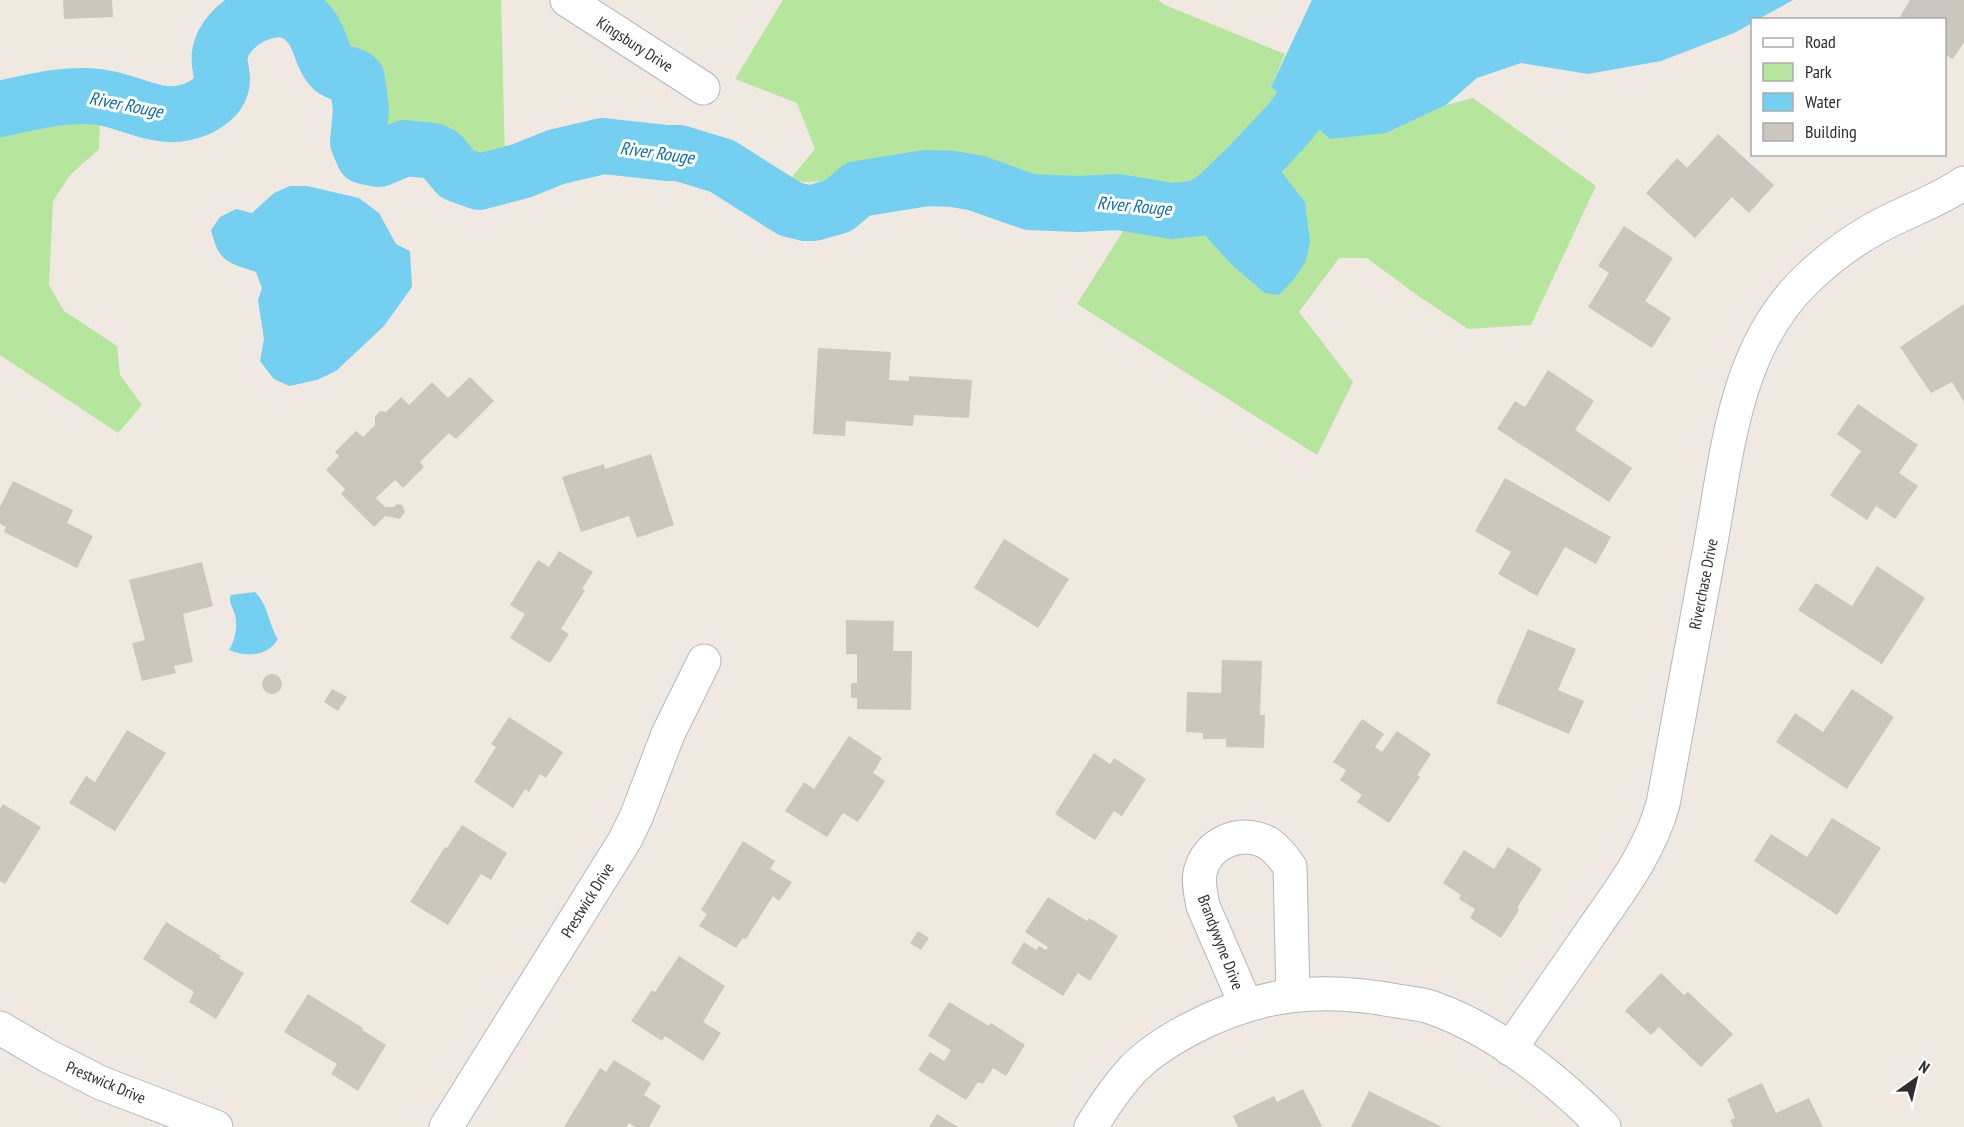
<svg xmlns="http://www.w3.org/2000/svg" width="1964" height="1127" font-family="'PT Sans Narrow',sans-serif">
<rect width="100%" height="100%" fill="#efe9e1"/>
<!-- green -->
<g fill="#b6e59e">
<polygon points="290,0 501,0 505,158 485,159 457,145 414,131 381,129 373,118 376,84 350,64 334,43"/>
<polygon points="783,0 1158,0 1165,5 1285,54 1271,87 1386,133 1446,105 1473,98 1596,186 1531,325 1468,329 1417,295 1367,258 1339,258 1299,312 1353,382 1317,455 1077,304 1123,231 1084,192 1024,188 971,163 917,155 856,181 788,182 815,149 797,103 735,79"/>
<polygon points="86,74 135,91 100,116 99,149 70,175 53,201 49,285 64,311 117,346 120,375 142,405 118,433 0,355 0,97"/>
</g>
<!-- water -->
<g fill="#75cff0">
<polygon points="1312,0 1793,0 1759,19 1752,20 1752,23 1734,33 1661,61 1588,74 1521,63 1477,78 1446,105 1386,133 1330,139 1271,87"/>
<polygon points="1246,144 1272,160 1305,202 1310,241 1306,261 1294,279 1279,295 1265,293 1233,266 1203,233 1192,228 1182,197 1199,188 1218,162"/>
<path d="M290 186H307L359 198 379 213 396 244 410 251 412 287 384 326 336 371 317 380 289 386 274 379 260 361 264 339 258 300 262 288 256 272C226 262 219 262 211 230L220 217 236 209 252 213 274 193Z"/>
<path d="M255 592C269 606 268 624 278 639 267 657 246 657 229 650 235 640 238 627 235 615 233 607 228 603 231 595Z"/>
</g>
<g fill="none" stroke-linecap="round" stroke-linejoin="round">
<!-- river -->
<path stroke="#75cff0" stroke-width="56" d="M0 109C33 102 65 93 99 97 126 100 155 119 183 113 199 110 221 99 222 80 222 71 218 62 220 53 226 24 269 0 295 13 322 27 318 55 333 69 340 75 349 72 357 79L361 110 358 142 364 156 379 159 405 148 433 151 441 155 457 174 479 182 521 171 556 157 603 146 667 153H679L722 166 790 209 806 213H813L838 206 858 189 927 178 953 179 976 183 1030 202 1078 204 1118 202 1172 211 1200 208 1218 196 1248 167 1290 122 1312 92 1326 82 1382 51 1412 26 1431 0"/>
</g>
<!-- building -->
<g fill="#cbc7bf">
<polygon points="63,0 112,0 113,17 64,19"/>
<polygon points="1910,0 1964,0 1964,42 1953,59 1944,54 1944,20 1898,20"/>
<polygon points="1718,134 1774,185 1749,213 1732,197 1695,238 1646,193 1677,158 1687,168"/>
<polygon points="1624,226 1673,258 1645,301 1671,318 1652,348 1588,307 1609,273 1598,266"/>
<polygon points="1964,304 1964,402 1952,382 1931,393 1900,347"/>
<polygon points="818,348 891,352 889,380 909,381 909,376 972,380 969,418 914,415 913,426 846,421 845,436 813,434"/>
<polygon points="1548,370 1594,401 1575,430 1632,468 1609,502 1497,429 1515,401 1525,407"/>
<polygon points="470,377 494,401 456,439 449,433 420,462 424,467 403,488 395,480 376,498 385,507 394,507 397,504 402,505 405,512 400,519 385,516 374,527 341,494 345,489 326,470 339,456 335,452 356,431 363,437 375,425 375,417 380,411 386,412 401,397 409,405 432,382 448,398"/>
<polygon points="1858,404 1918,445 1899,473 1918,486 1895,519 1876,506 1867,520 1830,495 1861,451 1837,434"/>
<polygon points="651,454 674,525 637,538 629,516 581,532 562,477 604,464 605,469"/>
<polygon points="1505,478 1611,537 1596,564 1565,547 1537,596 1498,574 1511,552 1475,531"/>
<polygon points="13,481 73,510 67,523 93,536 77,568 4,532 6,527 0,524 0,507"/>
<polygon points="1004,539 1069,579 1038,628 974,588"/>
<polygon points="559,551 593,572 582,589 585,590 561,629 569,634 550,663 510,638 525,614 510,605 538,560 549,567"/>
<polygon points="202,562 213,606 183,614 193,662 174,666 176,673 142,681 132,643 145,640 129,580"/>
<polygon points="1877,566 1925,598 1882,664 1798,610 1816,583 1852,606"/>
<polygon points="846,620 894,621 893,651 912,651 911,710 857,709 857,698 851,698 851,683 857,683 857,654 846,654"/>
<polygon points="1528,629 1576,649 1558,690 1584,701 1569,734 1496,703"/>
<polygon points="1222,660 1262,661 1260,715 1265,715 1264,748 1226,747 1226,739 1203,739 1203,733 1186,732 1187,692 1221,693"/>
<circle cx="272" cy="684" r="10"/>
<polygon points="332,689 347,697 338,711 324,702"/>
<polygon points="1852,689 1894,717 1847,789 1776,742 1795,713 1823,732"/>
<polygon points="509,717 563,752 546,778 540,774 529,792 525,789 513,808 474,782 496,747 491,744"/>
<polygon points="1362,719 1384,734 1375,747 1382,752 1397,731 1431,754 1417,775 1420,777 1389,823 1357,802 1362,795 1340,780 1346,770 1333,762"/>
<polygon points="127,730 166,753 115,831 69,803 86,776 95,782"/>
<polygon points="849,736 882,758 873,773 885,781 858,822 843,813 827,837 785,811 804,782 814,789"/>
<polygon points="1094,753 1110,764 1114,758 1146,779 1122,816 1114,811 1095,840 1055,814"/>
<polygon points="3,804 41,827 5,884 0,881 0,809"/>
<polygon points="1832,818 1881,848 1837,915 1754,861 1771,834 1807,857"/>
<polygon points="462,825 507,853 491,880 481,874 448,925 410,902 445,847 447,848"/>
<polygon points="743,841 775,861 770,869 792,882 779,901 773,896 746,939 743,938 736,948 699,926 707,914 701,910"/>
<polygon points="1508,847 1542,869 1517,908 1519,910 1501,938 1470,918 1475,909 1459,899 1461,895 1443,883 1464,850 1494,869"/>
<polygon points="1048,897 1087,921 1089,918 1118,936 1090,981 1078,973 1063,996 1011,963 1024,942 1036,950 1039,946 1046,950 1048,947 1025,932"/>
<polygon points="166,922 221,956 219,958 244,973 216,1019 189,1002 194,992 143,959"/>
<polygon points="918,931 929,938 921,950 910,943"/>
<polygon points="679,956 725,986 703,1022 721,1033 703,1061 665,1036 662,1041 631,1021 652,990 655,992"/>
<polygon points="1661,973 1684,995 1688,992 1733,1034 1701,1067 1659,1027 1651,1035 1625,1011"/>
<polygon points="308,994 363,1028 362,1030 386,1045 358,1091 331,1074 337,1064 284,1032"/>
<polygon points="949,1002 989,1026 991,1023 1025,1045 1006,1076 993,1068 983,1084 978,1082 966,1100 918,1070 930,1052 944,1061 951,1050 928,1036"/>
<polygon points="614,1060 651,1083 644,1095 661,1106 649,1127 635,1127 629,1123 626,1127 564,1127 600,1068 606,1072"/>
<polygon points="1762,1083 1776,1113 1809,1098 1823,1127 1733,1127 1730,1120 1735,1118 1727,1099"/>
<polygon points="1303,1089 1322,1126 1319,1127 1238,1127 1233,1116 1274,1096 1277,1102"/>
<polygon points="1369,1091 1442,1127 1351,1127"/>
<polygon points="937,1114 958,1127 929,1127"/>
</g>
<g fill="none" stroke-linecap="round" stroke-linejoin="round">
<!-- minor casing -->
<g stroke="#b4b7c1" stroke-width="35">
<g id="minor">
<polyline points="567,0 703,88"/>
<path d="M1246 1005 1203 906C1201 895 1198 884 1200 873 1206 843 1241 828 1268 843 1277 849 1284 858 1290 867L1293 995"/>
<polyline points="0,1028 48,1056 101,1083 216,1127"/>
<path d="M1510 1049C1538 1009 1566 968 1594 928 1621 889 1650 851 1663 804 1678 722 1693 640 1708 558 1727 462 1731 352 1806 280 1835 252 1867 230 1904 214 1927 203 1942 198 1964 183"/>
<polyline points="446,1127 625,840 637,815 668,734 704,661"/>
<path d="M1091 1127C1103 1107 1118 1085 1134 1068 1149 1053 1171 1039 1190 1029 1258 993 1321 986 1397 1001 1409 1003 1422 1004 1433 1008 1497 1031 1556 1079 1604 1127"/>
</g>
</g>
<!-- minor -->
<use href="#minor" stroke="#fff" stroke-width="33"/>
</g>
<g text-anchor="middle" stroke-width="6" stroke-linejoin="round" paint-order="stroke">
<!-- street labels -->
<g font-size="16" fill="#2e2e2e" stroke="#fff">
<text transform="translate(635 44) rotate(33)" y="6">Kingsbury Drive</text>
<text transform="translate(1703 584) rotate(-79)" y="6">Riverchase Drive</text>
<text transform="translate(587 900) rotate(-58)" y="6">Prestwick Drive</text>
<text transform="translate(1221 942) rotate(69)" y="6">Brandywyne Drive</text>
<text transform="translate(106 1082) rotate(23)" y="6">Prestwick Drive</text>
</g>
<!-- water labels -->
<g font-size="18" font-style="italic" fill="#0d6fa3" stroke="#fff">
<text transform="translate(126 105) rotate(11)" y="6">River Rouge</text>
<text transform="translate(657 153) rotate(8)" y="6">River Rouge</text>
<text transform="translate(1134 206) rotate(5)" y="6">River Rouge</text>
</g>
</g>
<!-- legend -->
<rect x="1751" y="18" width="195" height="138" fill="#ffffff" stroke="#ababab" stroke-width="1.5"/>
<rect x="1763" y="38" width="30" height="9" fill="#ffffff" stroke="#ababab" stroke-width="1.5"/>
<text x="1805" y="48" font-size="18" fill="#2e2e2e">Road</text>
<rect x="1763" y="63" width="30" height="18" fill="#b6e59e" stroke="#ababab" stroke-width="1.5"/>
<text x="1805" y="78" font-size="18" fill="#2e2e2e">Park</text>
<rect x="1763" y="93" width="30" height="18" fill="#75cff0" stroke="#ababab" stroke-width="1.5"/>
<text x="1805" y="108" font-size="18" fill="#2e2e2e">Water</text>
<rect x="1763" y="123" width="30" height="18" fill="#cbc7bf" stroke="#ababab" stroke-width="1.5"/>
<text x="1805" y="138" font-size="18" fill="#2e2e2e">Building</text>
<!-- north arrow -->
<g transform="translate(1916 1079) rotate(34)" stroke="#ffffff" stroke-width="4.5" paint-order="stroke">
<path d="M0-4.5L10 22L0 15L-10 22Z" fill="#2e2e2e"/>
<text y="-9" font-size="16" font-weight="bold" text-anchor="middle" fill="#2e2e2e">N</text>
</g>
</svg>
